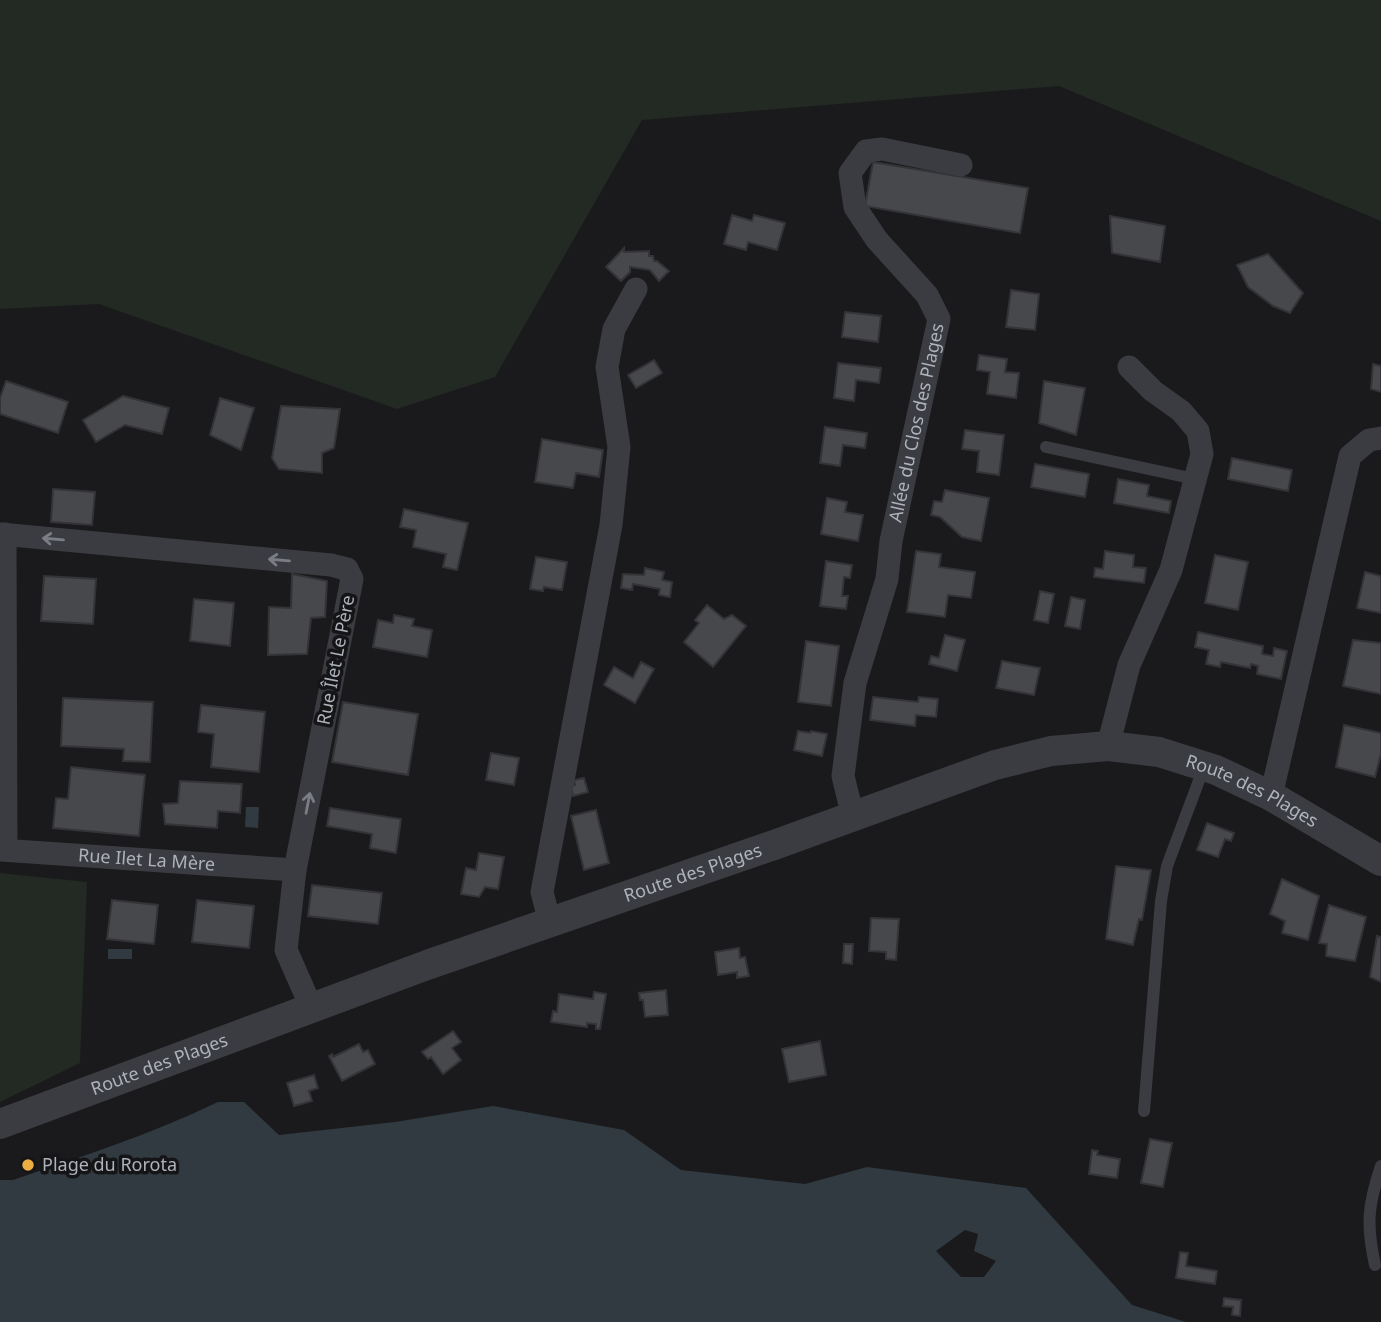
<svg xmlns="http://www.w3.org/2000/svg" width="1381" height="1322" font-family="'Noto Sans',sans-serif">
<rect width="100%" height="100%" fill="#1a1a1c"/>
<!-- green -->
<g fill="#222a23">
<polygon points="0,0 1381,0 1381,221 1059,86 642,120 495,377 397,409 99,304 0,309"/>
<polygon points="0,873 87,882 80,1063 0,1102"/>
</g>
<!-- water -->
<g fill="#303a40" fill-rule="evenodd">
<polygon points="246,807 259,807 258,828 245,827"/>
<rect x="108" y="949" width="24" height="10"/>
<path d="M218 1102H244L279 1135 395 1122 493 1106 624 1130 681 1170 805 1184 867 1167 1026 1188 1132 1305 1186 1322H0V1180H13C83 1156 152 1134 218 1102ZM965 1230 978 1234 974 1251 996 1261 984 1277H961L936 1251Z"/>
</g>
<!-- building -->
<g fill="#47484c" stroke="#343438" stroke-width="2">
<polygon points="873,162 1028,188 1020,233 865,206"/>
<polygon points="732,215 752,221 754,215 785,223 777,250 748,242 746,250 724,244"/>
<polygon points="1110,216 1165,226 1160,262 1112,253"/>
<polygon points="624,248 624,252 649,251 649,256 653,256 654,261 657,261 669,271 659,281 650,270 630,267 630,272 621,281 606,267"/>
<polygon points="1268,254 1303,293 1290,313 1273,306 1248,287 1237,265"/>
<polygon points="1011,290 1039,294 1035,330 1006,327"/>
<polygon points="845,312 881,316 878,342 842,337"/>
<polygon points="979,355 1007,359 1005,372 1019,373 1016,398 987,394 990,372 977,370"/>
<polygon points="654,360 662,373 636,388 628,375"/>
<polygon points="838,363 881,368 879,383 856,380 854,401 834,398"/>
<polygon points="1373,364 1381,366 1381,392 1371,389"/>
<polygon points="6,381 68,402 58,433 0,414 0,398"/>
<polygon points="1044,381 1085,388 1076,435 1039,423"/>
<polygon points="123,396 169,408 162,434 125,425 96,442 83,420"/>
<polygon points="220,398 254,408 241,450 210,435"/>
<polygon points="281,406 340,409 334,448 322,453 322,473 279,469 272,458"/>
<polygon points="825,427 867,433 865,448 843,445 840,466 820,463"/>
<polygon points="965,430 1004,435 999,475 977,472 979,451 962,449"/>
<polygon points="542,439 603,450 599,477 576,473 573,488 535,482"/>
<polygon points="1232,458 1292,470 1288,491 1228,479"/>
<polygon points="1035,464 1089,474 1085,497 1031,487"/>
<polygon points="1118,479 1149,485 1147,496 1171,501 1169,513 1114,503"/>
<polygon points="53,489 95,492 92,525 51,522"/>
<polygon points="945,490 989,498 981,541 962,537 940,517 931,515 934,501 942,502"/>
<polygon points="827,498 847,502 845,512 863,515 858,541 821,534"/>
<polygon points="404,509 468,523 457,570 443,567 446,554 413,547 416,530 400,527"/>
<polygon points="916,551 941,554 939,567 975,572 971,598 948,595 945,617 907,612"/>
<polygon points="1105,551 1134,555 1133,567 1146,568 1144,583 1094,577 1095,568 1103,569"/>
<polygon points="1215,555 1248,562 1238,610 1205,603"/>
<polygon points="536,557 567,562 562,590 544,587 543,591 530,589"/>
<polygon points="826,561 852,565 850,578 844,577 842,596 848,596 846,609 820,606"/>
<polygon points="645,568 664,572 662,580 672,582 670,597 659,595 660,589 633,584 632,590 621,588 623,574 644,575"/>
<polygon points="1365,572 1381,576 1381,613 1357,608"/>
<polygon points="292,574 327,581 325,617 311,618 307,654 268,655 269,607 291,608"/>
<polygon points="44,576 96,579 93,624 41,621"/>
<polygon points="1040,591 1054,594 1048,623 1034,620"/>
<polygon points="1071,597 1085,600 1080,629 1065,626"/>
<polygon points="194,599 234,603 230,646 190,641"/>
<polygon points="707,605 724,619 732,615 746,626 713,667 684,642 699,623 695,620"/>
<polygon points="394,615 414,619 412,626 432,630 427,657 373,647 378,620 393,623"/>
<polygon points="1198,632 1263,646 1262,654 1273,656 1274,648 1287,651 1281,679 1257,674 1258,666 1251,664 1250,668 1221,662 1220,667 1206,664 1209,650 1195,647"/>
<polygon points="945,635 965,640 957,671 929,664 931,656 939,658"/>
<polygon points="1353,640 1381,643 1381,694 1343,686"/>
<polygon points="806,641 839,646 831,706 798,702"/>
<polygon points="1002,661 1040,668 1034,695 996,688"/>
<polygon points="641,662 654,669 635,703 604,685 614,667 633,678"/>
<polygon points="873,697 918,702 919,697 938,699 936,717 916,715 915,726 870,720"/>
<polygon points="63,698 153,702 150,762 123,761 124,749 61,746"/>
<polygon points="343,702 418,714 408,775 332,762"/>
<polygon points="201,705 265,712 259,772 211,767 214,734 198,732"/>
<polygon points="1344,725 1381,733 1381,754 1375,777 1336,767"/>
<polygon points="798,731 810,733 811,731 827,734 822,756 794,750"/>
<polygon points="491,753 519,758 514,785 486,780"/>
<polygon points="71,767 145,775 139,836 53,828 56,798 68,799"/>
<polygon points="584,778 588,792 573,796 571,786 575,785 574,780"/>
<polygon points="180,781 242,784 240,813 218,811 217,828 165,824 163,804 178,803"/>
<polygon points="330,808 401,819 396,853 370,848 372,834 327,826"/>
<polygon points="596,810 609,863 584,870 571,816"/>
<polygon points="1207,823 1234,833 1231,841 1225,839 1218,857 1197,850"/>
<polygon points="479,853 504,857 498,889 485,887 479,897 461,894 466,868 476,870"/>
<polygon points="1116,866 1151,870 1142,920 1139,919 1133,945 1106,939"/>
<polygon points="1282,879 1319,896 1308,940 1282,933 1285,921 1270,914"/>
<polygon points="312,885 382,893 378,924 308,916"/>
<polygon points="112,900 158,905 154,944 107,939"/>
<polygon points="197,900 254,906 249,948 192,942"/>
<polygon points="1329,905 1366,917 1355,961 1326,956 1327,944 1319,943"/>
<polygon points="871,918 899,919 896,960 886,959 886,952 869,951"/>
<polygon points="1377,936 1381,937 1381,982 1370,977"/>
<polygon points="844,944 853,944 852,964 843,963"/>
<polygon points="739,948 740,958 745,957 749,976 737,978 737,972 718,975 715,952"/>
<polygon points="666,990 668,1015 645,1017 643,1000 640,1000 639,993"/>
<polygon points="594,992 606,994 600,1029 596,1029 596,1024 587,1023 587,1027 551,1022 553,1011 557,1012 559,994 593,999"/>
<polygon points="453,1031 461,1042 452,1048 461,1060 443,1074 431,1057 428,1059 422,1052"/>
<polygon points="820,1041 826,1075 789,1082 782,1049"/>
<polygon points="359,1044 363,1052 368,1050 375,1064 342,1081 329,1056 332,1054 333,1057"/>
<polygon points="314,1075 318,1088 309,1091 312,1101 294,1106 287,1083"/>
<polygon points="1150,1139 1172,1143 1163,1187 1141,1183"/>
<polygon points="1092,1150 1098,1151 1097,1155 1120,1159 1117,1178 1089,1174"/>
<polygon points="1180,1252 1188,1253 1186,1266 1217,1271 1215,1284 1176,1278"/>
<polygon points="1224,1298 1241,1300 1240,1316 1232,1315 1233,1307 1223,1306"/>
</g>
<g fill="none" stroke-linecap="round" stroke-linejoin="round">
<!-- service -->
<g stroke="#3b3c41" stroke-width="12">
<polyline points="1046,447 1195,479"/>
<polyline points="1144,1111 1161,901 1167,866 1204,767"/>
<path d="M1375 1265C1366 1224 1368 1205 1381 1166"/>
</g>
<!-- minor -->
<g stroke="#3b3c41" stroke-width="23">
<polyline points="0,534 331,565 347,569 352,579 295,870 286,950 312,1009"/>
<polyline points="5,534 6,850"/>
<polyline points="1108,746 1129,665 1171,570 1202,454 1198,431 1181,411 1153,391 1129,367"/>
<polyline points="1271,796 1350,456 1369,440 1381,438"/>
<path id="s1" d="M853 817 843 776 855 683 887 579 891 541 939 319 927 295 877 240 855 207 850 173 866 151 882 149 961 165"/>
<path id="s2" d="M0 850 295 870"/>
<polyline points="550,923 542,892 611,525 619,447 607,367 614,329 636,289"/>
</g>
<!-- tertiary -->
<path stroke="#3b3c41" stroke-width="30" id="s3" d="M0 1124 427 965 774 845 995 765 1051 751 1108 746 1159 752 1216 770 1271 796 1381 861"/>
</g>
<!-- one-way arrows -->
<defs><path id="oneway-shaft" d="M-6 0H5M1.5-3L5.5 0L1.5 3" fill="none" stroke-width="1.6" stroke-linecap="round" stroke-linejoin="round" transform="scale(1.75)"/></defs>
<g stroke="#7a7d84">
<use href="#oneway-shaft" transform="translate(53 539) rotate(-175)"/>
<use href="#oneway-shaft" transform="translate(279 560) rotate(-175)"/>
<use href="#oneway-shaft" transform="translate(308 803) rotate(-79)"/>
</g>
<!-- markers -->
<circle fill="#ecae42" stroke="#151517" stroke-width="2.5" cx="28" cy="1165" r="7"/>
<g text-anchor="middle" stroke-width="7" stroke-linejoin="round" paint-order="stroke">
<!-- street labels -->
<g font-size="18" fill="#adb2bb" stroke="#151517">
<text dy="6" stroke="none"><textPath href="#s1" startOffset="404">Allée du Clos des Plages</textPath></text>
<text transform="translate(336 660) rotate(-79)" y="6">Rue Îlet Le Père</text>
<text dy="6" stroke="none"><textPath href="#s3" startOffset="1325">Route des Plages</textPath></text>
<text dy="6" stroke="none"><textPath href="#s2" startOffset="147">Rue Ilet La Mère</textPath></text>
<text dy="6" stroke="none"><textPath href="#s3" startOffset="737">Route des Plages</textPath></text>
<text dy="6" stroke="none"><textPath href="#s3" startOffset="170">Route des Plages</textPath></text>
</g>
<!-- poi labels -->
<g font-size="18" fill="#adb2bb" stroke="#151517" text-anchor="start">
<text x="42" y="1171">Plage du Rorota</text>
</g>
</g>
</svg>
